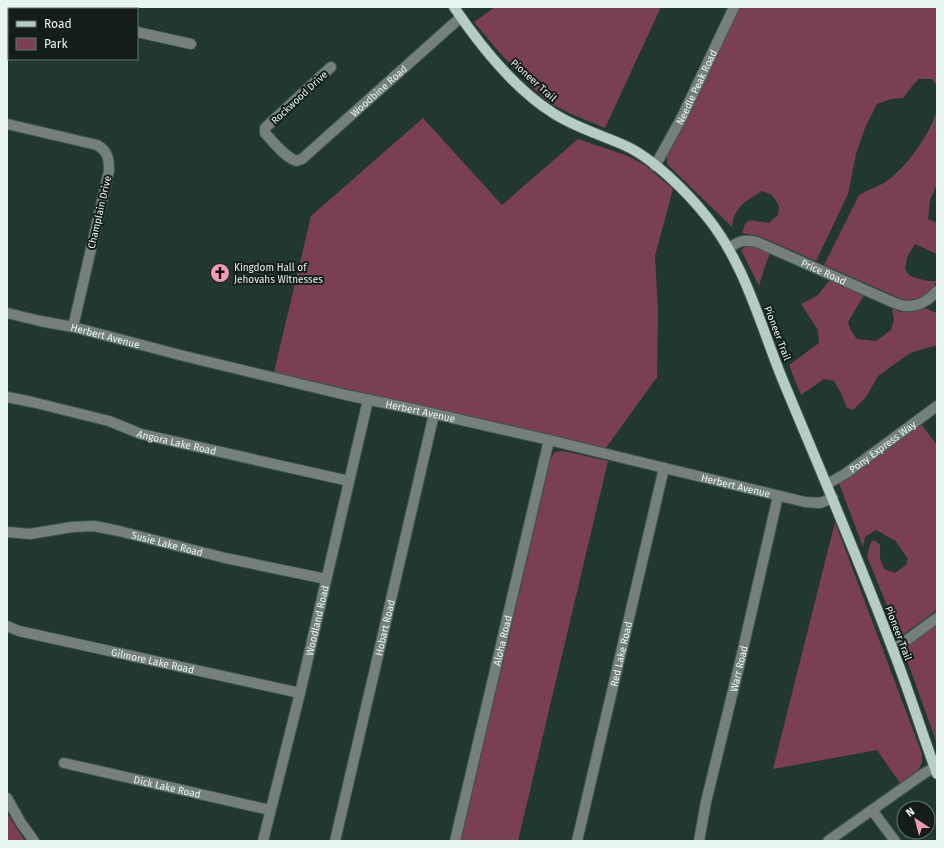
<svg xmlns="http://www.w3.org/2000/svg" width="944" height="848" font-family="'Fira Sans',sans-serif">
<rect width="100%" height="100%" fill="#213832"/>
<!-- green -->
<g fill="#7a3f50">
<polygon points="495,7 661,7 605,128 569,113 548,102 525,80 499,52 474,22"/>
<path d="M737 7H898L901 8 905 7H937V86L932 79H919L913 85 903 98 891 99 877 104 865 128 856 154 848 194 816 261 759 236 742 233 745 224 750 220 769 223 778 215 779 206 772 195 762 191C746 201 734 207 732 227L667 164V154L681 128Z"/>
<path d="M937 109V184L930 200 928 219 937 223V254L915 244 907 257 905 269 910 276 927 281H937C929 295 921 300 904 300L824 265 859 195C867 190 875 188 884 183 905 170 932 132 937 109Z"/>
<polygon points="423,118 502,205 578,139 628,156 646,166 673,189 655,256 658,311 657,377 606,448 557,439 274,372 311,216"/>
<polygon points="748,245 755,246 770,253 764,269 759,286 741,250"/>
<polygon points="830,280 864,295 848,322 851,331 857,339 876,341 891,330 894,319 892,308 900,312 924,308 937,313 937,345 910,353 878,376 866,397 853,410 847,408 841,393 834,381 824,379 801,395 789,365 819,343 818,330 801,304 818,295"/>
<path d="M921 424 937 445V610L900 637 867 557 871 542 874 540 880 545V558L884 569 895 573 906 565 908 559 895 540C888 538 883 533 876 530L865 537 863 547 839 483 847 478Z"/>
<polygon points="563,451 608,461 518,841 461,841 551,458 555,452"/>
<polygon points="835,522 922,754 922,763 918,770 900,783 877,750 773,769"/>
<polygon points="937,624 937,744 903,649"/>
<polygon points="7,813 25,841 7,841"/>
</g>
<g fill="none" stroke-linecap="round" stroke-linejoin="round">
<!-- minor casing -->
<g stroke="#415651" stroke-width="12">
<g id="minor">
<polyline points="33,7 41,9"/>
<polyline points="137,32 191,44"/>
<path id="s1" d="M331 67 265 128V133C273 142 284 156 296 161L302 159 461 17"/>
<path d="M7 124 97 145C108 151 109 159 109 171L73 327"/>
<path id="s2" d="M655 166 682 117 734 7"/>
<path id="s3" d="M729 248C739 241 744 239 757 242L890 301C895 303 901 306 906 306 919 307 929 300 937 291"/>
<path id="s4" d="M7 313 40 321 73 327 184 356 346 395 413 409 549 440 805 502 820 503 833 498"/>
<path id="s5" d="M7 397 32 402 109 421 141 434 349 481"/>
<path id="s6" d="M827 484 845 474 937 406"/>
<path id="s7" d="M7 532 30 534 72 527 94 526 119 531 225 558 326 579"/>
<path id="s8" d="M7 626 19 631 300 693"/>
<polyline points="893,650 937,618"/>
<path id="s9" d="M64 763 270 810"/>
<polyline points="7,798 21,823 34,841"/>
<polyline points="872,810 895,841"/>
<path id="s10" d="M263 841 299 697 368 400"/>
<path id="s11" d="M335 841 434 414"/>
<path id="s12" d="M455 841 549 440"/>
<path id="s13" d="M577 841 664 468"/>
<path id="s14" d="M699 841 706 802 741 658 778 496"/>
<polyline points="828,841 923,774 935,767"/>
</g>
</g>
<!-- major casing -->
<g stroke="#415651" stroke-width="12">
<path id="major" d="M454 7C479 44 515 89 553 113 576 128 602 135 626 146 654 159 688 193 707 217 746 265 761 328 784 383 821 472 859 560 893 650 909 691 922 733 937 774"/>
</g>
<!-- minor -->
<use href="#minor" stroke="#75807d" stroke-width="10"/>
<!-- major -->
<use href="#major" stroke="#b6ccc6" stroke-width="10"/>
</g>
<!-- icons -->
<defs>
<g id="church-disc" transform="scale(1)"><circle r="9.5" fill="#f19ab1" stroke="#131d1a"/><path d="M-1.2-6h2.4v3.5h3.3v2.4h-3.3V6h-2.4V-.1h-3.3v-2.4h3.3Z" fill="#111"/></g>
</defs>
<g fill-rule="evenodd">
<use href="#church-disc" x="220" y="273"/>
</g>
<g text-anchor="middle" stroke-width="4" stroke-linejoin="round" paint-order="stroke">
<!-- street labels -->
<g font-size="10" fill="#e8f5f1" stroke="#131d1a">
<text transform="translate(534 80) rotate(42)" y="4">Pioneer Trail</text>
<text dy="4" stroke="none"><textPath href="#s2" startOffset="89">Needle Peak Road</textPath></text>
<text dy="4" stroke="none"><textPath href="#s1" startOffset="246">Woodbine Road</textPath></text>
<text transform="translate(299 97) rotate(-43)" y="4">Rockwood Drive</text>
<text transform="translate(99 212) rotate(-77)" y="4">Champlain Drive</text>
<text dy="4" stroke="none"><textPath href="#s3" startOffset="103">Price Road</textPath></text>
<text transform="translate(778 333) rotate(69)" y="4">Pioneer Trail</text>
<text dy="4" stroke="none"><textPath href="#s4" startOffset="101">Herbert Avenue</textPath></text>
<text dy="4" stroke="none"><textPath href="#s4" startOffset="425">Herbert Avenue</textPath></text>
<text dy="4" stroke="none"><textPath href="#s5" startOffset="176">Angora Lake Road</textPath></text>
<text dy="4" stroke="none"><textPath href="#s6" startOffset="67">Pony Express Way</textPath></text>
<text dy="4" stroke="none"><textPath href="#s4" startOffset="749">Herbert Avenue</textPath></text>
<text dy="4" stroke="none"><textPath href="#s7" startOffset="163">Susie Lake Road</textPath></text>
<text dy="4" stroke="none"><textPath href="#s10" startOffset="227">Woodland Road</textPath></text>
<text dy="4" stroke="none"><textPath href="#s11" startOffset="219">Hobart Road</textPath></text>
<text transform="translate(899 633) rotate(69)" y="4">Pioneer Trail</text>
<text dy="4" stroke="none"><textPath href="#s12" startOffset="206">Aloha Road</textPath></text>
<text dy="4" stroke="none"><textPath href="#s13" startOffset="192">Red Lake Road</textPath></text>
<text dy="4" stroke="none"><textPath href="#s8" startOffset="150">Gilmore Lake Road</textPath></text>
<text dy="4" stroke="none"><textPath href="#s14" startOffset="177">Warr Road</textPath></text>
<text dy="4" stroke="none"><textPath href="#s9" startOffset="106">Dick Lake Road</textPath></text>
</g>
<!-- poi labels -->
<g font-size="10" fill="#e8f5f1" stroke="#131d1a" text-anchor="start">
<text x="234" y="271">Kingdom Hall of<tspan x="234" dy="12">Jehovahs Witnesses</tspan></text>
</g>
</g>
<!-- border -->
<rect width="944" height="848" fill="none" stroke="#e8f5f1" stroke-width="16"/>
<!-- legend -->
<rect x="8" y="8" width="130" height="52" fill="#131d1a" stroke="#687370"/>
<rect x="16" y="21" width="20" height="6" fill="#b6ccc6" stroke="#687370"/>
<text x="44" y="28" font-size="12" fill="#e8f5f1">Road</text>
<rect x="16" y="38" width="20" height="12" fill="#7a3f50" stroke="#687370"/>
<text x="44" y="48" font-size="12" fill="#e8f5f1">Park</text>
<!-- north arrow -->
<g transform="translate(916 820) rotate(324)"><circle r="19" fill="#131d1a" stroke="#687370"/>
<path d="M0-3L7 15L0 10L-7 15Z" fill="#f19ab1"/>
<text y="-6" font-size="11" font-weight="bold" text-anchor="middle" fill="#e8f5f1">N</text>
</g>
</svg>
